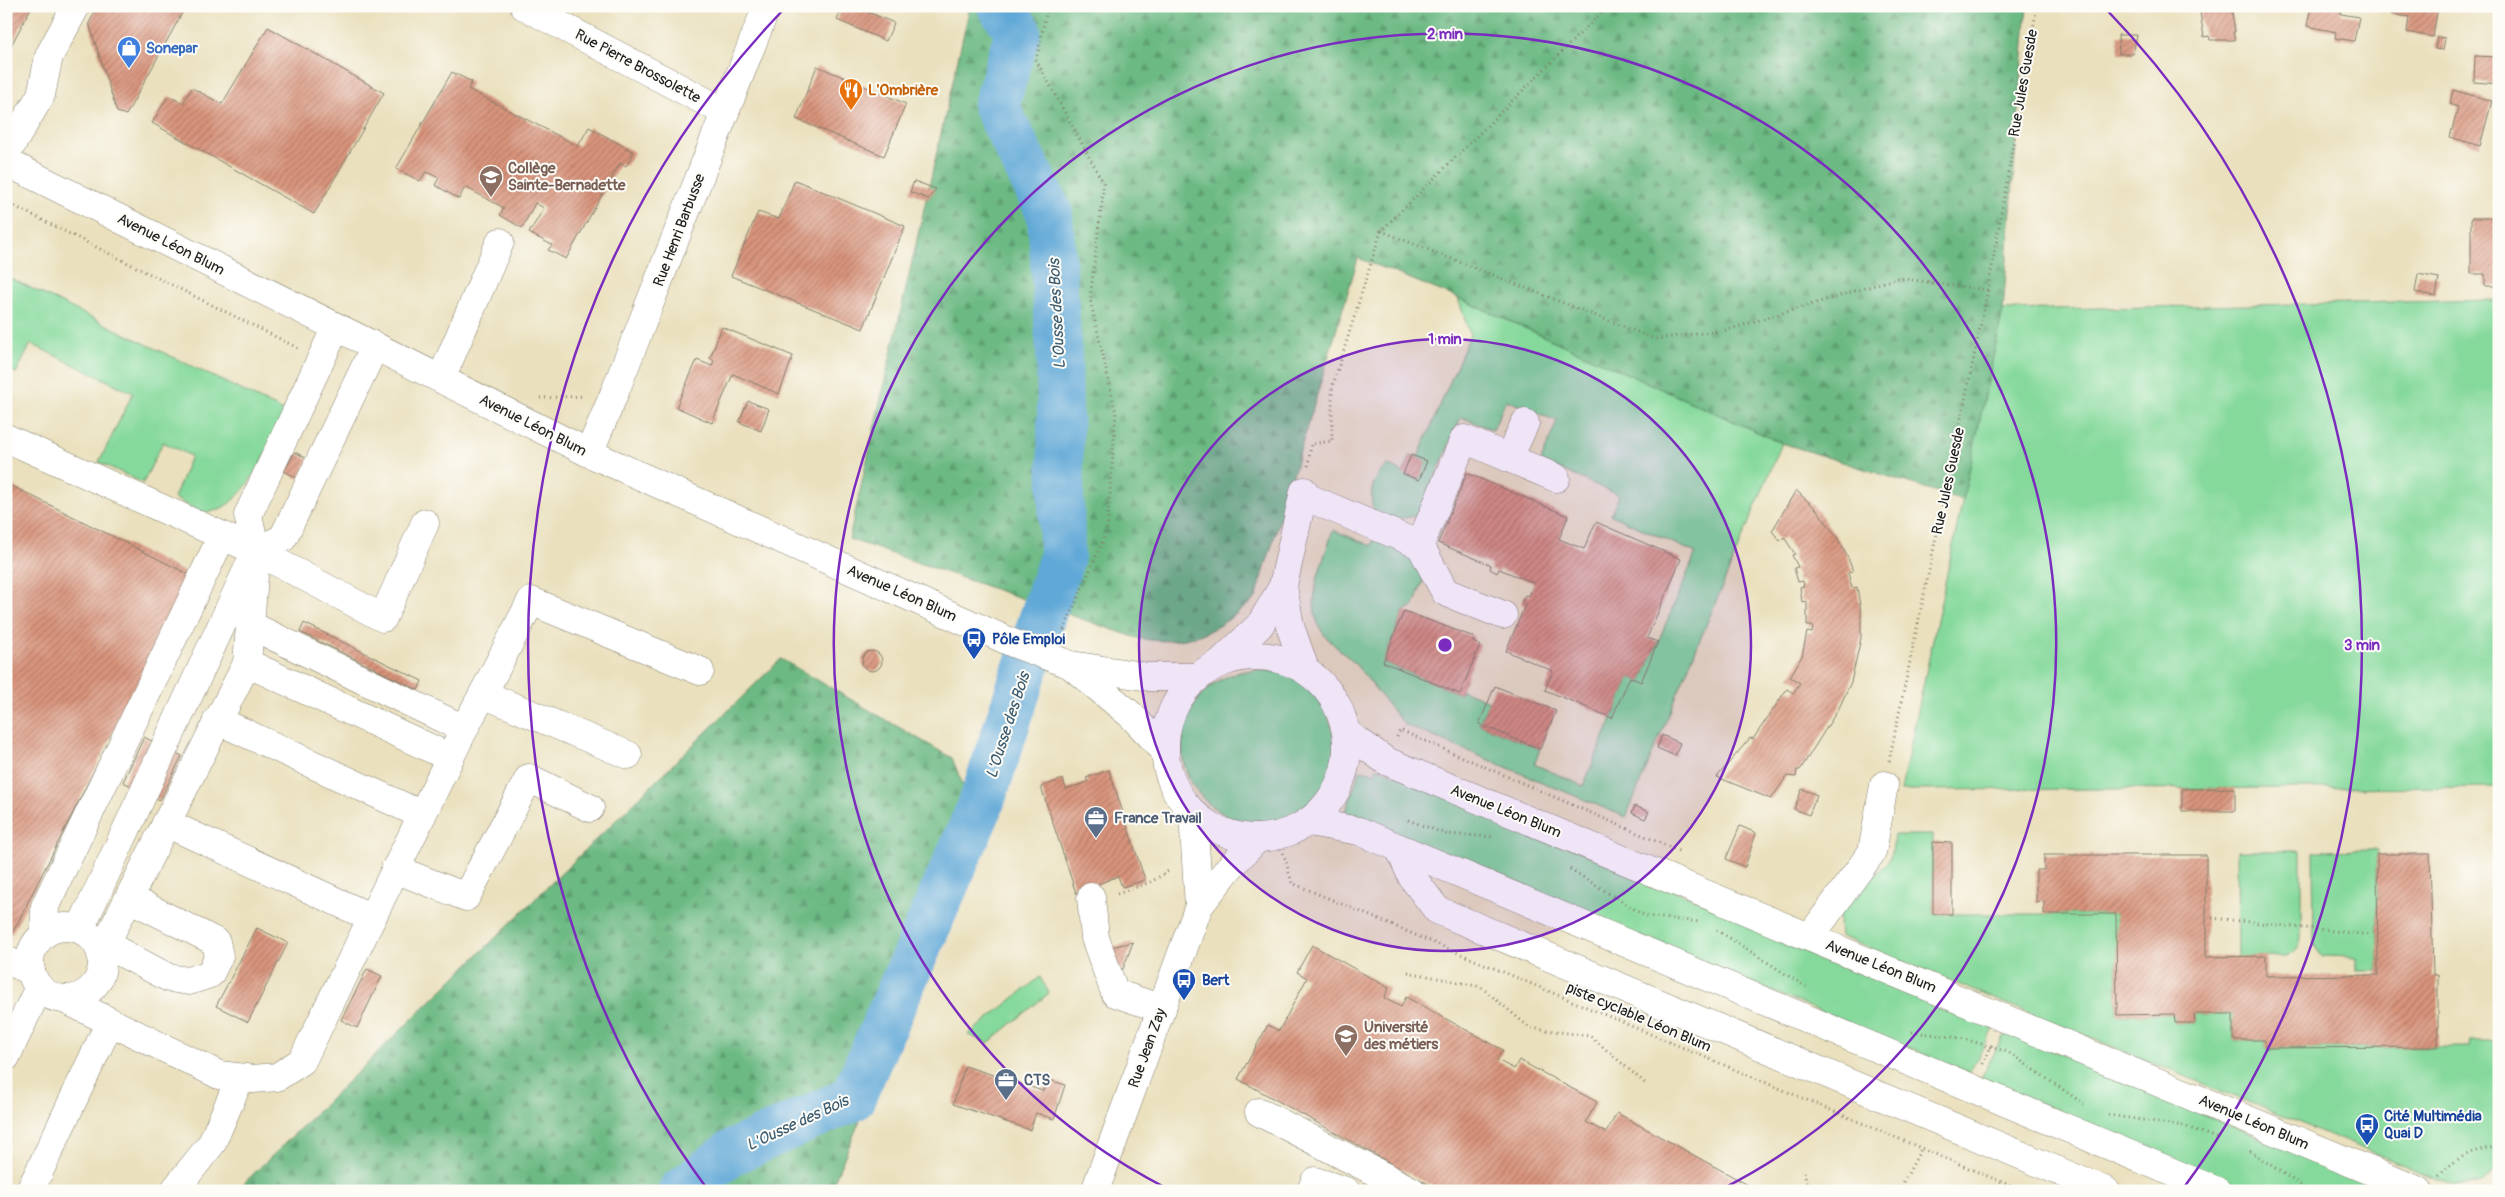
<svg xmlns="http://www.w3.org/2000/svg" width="2505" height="1197" font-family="Pangolin,sans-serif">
<defs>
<pattern id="forest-firs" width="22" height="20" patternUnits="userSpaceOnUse" patternTransform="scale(1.25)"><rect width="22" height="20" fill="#6cb983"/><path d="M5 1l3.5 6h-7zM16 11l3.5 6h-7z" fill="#5d9e71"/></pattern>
<pattern id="building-hatch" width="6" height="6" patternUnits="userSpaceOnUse" patternTransform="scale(1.25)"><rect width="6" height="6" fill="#d9947c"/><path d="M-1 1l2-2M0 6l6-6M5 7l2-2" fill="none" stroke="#af7865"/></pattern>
</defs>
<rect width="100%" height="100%" fill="#fdfcf7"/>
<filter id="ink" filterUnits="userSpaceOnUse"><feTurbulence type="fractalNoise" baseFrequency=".02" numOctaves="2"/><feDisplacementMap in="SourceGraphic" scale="10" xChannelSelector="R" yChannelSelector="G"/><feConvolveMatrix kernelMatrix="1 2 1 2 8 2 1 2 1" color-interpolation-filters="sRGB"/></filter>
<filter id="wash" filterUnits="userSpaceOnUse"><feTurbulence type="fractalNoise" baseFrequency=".0096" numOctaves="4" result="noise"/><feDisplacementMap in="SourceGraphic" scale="20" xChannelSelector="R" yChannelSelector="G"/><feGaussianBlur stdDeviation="1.12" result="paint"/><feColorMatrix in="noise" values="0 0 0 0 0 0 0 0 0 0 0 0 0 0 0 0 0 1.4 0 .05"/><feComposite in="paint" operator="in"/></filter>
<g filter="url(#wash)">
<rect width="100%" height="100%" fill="#eae0bd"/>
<!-- green -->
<g fill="#85d99b" stroke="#507a5c">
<path d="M6 276 286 412C271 442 245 512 205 512 196 512 183 502 174 498L191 456 163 442 143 483 99 462 133 393 31 344 16 373 6 368Z"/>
<path d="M1458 298 1782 443 1626 817 1405 725C1387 706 1374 685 1356 665 1348 656 1329 642 1323 633 1302 603 1324 561 1333 530L1371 546 1374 540 1415 557 1425 575 1414 606 1404 611 1383 662 1460 694 1462 690 1489 701 1479 724 1540 749 1534 764 1583 786 1630 677 1641 682 1696 553 1611 515 1619 495 1541 461 1557 421 1506 400 1493 430 1461 417 1422 508 1416 516 1396 519 1373 510C1369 490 1373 479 1387 465L1403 473 1411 455 1418 457 1470 335Z"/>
<polygon points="2499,300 2499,787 1901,790 2003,310"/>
<circle cx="1258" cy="746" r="76"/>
<polygon points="1377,767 1996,1024 1969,1073 1345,814 1360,770 1375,773"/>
<path d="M1894 835H1933V914H2116L2117 1015 2174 1014 2175 1023H2195L2194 1014H2233V1040H2265V1048L2470 1047 2471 1041H2499V1169L2482 1182 2455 1186 1840 936C1833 893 1868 888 1890 858 1893 852 1893 841 1894 835Z"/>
<polygon points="2377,850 2378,971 2357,971 2357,957 2323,956 2319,953 2314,944 2313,851"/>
<path d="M2237 851H2301V940C2298 949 2294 953 2286 956L2238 957Z"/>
<polygon points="1040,977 1049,993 988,1043 968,1035"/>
<polygon points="2006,1031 2386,1191 2249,1191 1981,1078"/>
</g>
<!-- forest -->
<g fill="url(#forest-firs)" stroke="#446a50">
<path d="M970 6H2027L2003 310 1963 500 1782 443 1458 298 1358 258 1256 598C1217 631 1189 648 1137 638L849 539Z"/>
<polygon points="781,659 952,758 965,790 963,877 830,1191 236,1191"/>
</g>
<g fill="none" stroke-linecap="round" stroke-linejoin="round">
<!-- river -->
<polyline stroke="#61a8d7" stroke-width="46" points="681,1191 731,1153 852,1099 980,807 1062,557 1059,352 1050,214 996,106 1018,31 1000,6"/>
</g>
<g id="blocks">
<!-- building -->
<g fill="url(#building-hatch)">
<polygon points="6,6 32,6 6,55"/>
<polygon points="98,6 186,6 126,115 117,112 89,23"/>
<polygon points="843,6 854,6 894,23 886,41 837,20"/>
<polygon points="2199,6 2231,6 2235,32 2233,32 2235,40 2210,40 2209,36 2204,37"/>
<polygon points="2311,6 2342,6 2341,14 2359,17 2354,41 2335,38 2336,32 2307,26"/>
<polygon points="2392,6 2438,6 2433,37 2407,32 2409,17 2391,14"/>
<polygon points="268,27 384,93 314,214 152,123 168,96 183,103 192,88 222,104"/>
<polygon points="2118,35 2137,35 2133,54 2119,54"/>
<polygon points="2437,37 2445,38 2443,50 2435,49"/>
<polygon points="2475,56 2499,57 2499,84 2474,82"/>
<polygon points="817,66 906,104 884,156 796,119"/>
<polygon points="452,72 472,82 468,89 578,146 589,127 634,152 626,166 620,163 566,259 548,250 552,245 529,233 544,208 535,203 522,228 500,215 504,208 465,187 459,199 435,185 439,178 426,172 420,181 396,169"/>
<polygon points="2453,90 2492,101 2480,146 2450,137 2458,107 2450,104"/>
<polygon points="795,180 905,226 863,329 731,276 758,212 779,219"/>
<polygon points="914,181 936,189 928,199 910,192"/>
<polygon points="2471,218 2499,218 2499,286 2485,286 2485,274 2471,274"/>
<polygon points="2418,274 2439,278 2436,296 2415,292"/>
<polygon points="722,327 793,356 779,394 733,374 712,423 676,407 697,360 712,366 714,360 710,358"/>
<polygon points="748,401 769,409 761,431 739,422"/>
<polygon points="295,452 309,460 299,479 284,471"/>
<polygon points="1411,455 1427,461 1419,480 1403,474"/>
<polygon points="1467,473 1568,516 1559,539 1584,549 1596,522 1681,559 1647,638 1658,642 1641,682 1630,677 1612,718 1545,690 1553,671 1506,651 1525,605 1521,604 1525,595 1529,596 1534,583 1499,569 1497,573 1490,569 1491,565 1438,543"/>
<polygon points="12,486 192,576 12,934 6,931 6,498"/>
<polygon points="1796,490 1818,511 1838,539 1848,558 1853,571 1848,573 1852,588 1857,587 1861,612 1861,638 1851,682 1839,708 1800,770 1797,770 1796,777 1787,776 1771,799 1717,777 1750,738 1753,739 1787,689 1793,693 1800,683 1790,677 1802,656 1807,632 1812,633 1813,626 1807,626 1807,601 1802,602 1800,587 1804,586 1803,581 1798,582 1794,568 1798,567 1792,555 1795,554 1784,537 1780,541 1772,531"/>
<polygon points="1404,611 1474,637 1473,642 1480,645 1460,694 1383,662"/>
<polygon points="304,623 422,681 418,690 300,632"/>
<circle cx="872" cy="661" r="10"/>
<polygon points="1495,686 1556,711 1540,749 1479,724"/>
<polygon points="1662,735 1680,743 1675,756 1657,748"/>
<polygon points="144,737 182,756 160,800 123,782"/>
<polygon points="1109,770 1145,880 1122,887 1118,876 1076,893 1041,787 1063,779 1066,789 1088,782 1086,778"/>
<polygon points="2235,788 2235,811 2182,811 2182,789"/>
<polygon points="1802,789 1817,795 1809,815 1794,809"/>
<polygon points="1635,806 1649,812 1645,819 1632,813"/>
<polygon points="1740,826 1756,833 1745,867 1726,859"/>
<polygon points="1933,842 1952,843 1952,914 1933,914"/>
<polygon points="2377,854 2430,854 2433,975 2438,975 2438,1047 2265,1048 2265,1040 2233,1040 2233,1014 2194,1014 2195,1023 2175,1023 2174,1014 2117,1015 2116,914 2044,914 2044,901 2036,902 2036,870 2044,870 2044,855 2206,855 2206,957 2266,956 2266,976 2378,975"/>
<polygon points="257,928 288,943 248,1022 216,1006"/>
<polygon points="1133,942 1123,969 1118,969 1111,947"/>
<polygon points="1312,945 1389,988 1384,998 1401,1007 1406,997 1503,1050 1497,1060 1514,1069 1519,1060 1597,1102 1586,1122 1606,1133 1617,1113 1759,1191 1555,1191 1550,1188 1548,1191 1441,1191 1238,1079 1268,1025 1279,1031 1307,978 1297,972"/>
<polygon points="367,969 382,976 357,1028 341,1020"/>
<polygon points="965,1066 1043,1091 1047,1079 1065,1085 1054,1119 1036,1113 1030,1130 953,1104"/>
</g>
</g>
</g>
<g filter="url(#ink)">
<use href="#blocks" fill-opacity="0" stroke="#837e6c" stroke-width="1"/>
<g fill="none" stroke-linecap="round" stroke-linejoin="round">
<!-- minor casing -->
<g stroke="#837e6c" stroke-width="29">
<g id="minor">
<polyline points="524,6 725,112"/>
<polyline points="6,154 41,95 49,56 76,6"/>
<polyline points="6,162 589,453 1015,644 1071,665 1149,677 1196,677"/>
<polyline points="441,379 500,242"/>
<polyline points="6,438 256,551 383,618 425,523"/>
<polyline points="589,453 614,394 767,6"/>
<polyline points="1509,458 1525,423"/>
<polyline points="1304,496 1420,545 1445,592 1503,615"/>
<polyline points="1420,545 1464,439 1556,478"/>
<polyline points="1283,586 1290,626 1305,669"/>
<polyline points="250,625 464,729 483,694 628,755"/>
<circle cx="1256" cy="747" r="91"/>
<polyline points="1221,662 1260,625 1283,586 1304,491"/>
<polyline points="247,663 449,757"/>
<polyline points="1072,666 1131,715 1165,751"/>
<polyline points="483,694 531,601 700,671"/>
<polyline points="217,720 422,815"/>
<polyline points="1347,733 1386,761 2419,1191"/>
<polyline points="1193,814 1199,906"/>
<polyline points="1309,822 1359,831 2217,1191"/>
<polyline points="166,823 372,918"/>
<polyline points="1399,848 1412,877 1437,910 2106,1191"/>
<polyline points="395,869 466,897 529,778 590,808"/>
<polyline points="1091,897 1095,938 1115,993 1162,1009"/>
<circle cx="66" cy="963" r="36"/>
<polyline points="80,929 256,551 283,538 375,346"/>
<polyline points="44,934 45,906 222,536"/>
<polyline points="1810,937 1872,852 1884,785"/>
<polyline points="105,944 169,978 189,981 210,974 219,956 216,942 129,898"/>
<polyline points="101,953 247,663 256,551 248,515 336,327"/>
<polyline points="6,960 31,971"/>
<polyline points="64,999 219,1075 253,1079 277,1077 302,1061 464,729"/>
<polyline points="6,1057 39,987"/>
<polyline points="1259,1112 1412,1191"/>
<polyline points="30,1191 110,1022"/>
<polyline points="174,1191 212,1143 240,1078"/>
<polyline points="1095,1191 1199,906 1229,868 1258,838"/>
<polyline points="1311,1191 1315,1181 1346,1191"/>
</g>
</g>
<!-- path -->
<g stroke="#837e6c" stroke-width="3" stroke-dasharray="1 4" stroke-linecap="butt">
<polyline points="1048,6 1036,60 1104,184 1090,299 1116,413 1107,531 1062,634"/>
<polyline points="6,202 298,348"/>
<polyline points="1381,231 1655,339 1727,330 1898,278 1988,290"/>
<polyline points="540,398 584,396"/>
<polyline points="1308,466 1311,444 1332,441 1332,388 1381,231 1608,6"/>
<polyline points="1397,737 1400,730 1681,852"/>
<polyline points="1889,761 1988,290 2037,6"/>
<polyline points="1408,820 1446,834 1494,837"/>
<polyline points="1282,848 1292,883 2023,1191"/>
<polyline points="1570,869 1645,916 1700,922"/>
<polyline points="1117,894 1151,882 1170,870"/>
<polyline points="2212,918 2371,935"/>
<polyline points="1717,930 1806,987"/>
<polyline points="1408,972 1481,987 1530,1028 1590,1036 1646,1084"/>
<polyline points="1912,1032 1961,1038 2008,1052 2084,1104"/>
<polyline points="1983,1064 1992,1044"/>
<polyline points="2108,1115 2184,1126 2216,1138"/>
<polyline points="2250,1151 2309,1191"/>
<polyline points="1804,1172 1809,1191"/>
<path d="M2439 1176C2455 1158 2474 1148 2499 1147"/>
<polyline points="1899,1191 1922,1147"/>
</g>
<!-- minor -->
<use href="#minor" stroke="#fff" stroke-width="28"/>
</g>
</g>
<!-- distance rings -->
<circle cx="1445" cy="645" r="306" fill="#7b2cbf" fill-opacity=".12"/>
<g fill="none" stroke="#7b2cbf" stroke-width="2.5">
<circle cx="1445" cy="645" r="306"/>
<path d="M1168 1189A611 611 0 1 1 1722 1189"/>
<path d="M708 1190A917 917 0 0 1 785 8M2105 8A917 917 0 0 1 2182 1190"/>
</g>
<!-- icons -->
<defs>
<g id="shop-pin" transform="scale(1.25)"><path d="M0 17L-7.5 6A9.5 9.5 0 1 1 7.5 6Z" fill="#3f7fe0" stroke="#fdfcf7"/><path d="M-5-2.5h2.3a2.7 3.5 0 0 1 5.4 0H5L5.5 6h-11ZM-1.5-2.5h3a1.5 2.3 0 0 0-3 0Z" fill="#fff"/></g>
<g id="restaurant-pin" transform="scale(1.25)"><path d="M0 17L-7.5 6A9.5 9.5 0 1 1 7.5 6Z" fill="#e8710a" stroke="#fdfcf7"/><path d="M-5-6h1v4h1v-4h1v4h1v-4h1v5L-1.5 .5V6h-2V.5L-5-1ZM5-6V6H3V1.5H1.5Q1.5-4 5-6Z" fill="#fff"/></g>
<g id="school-pin" transform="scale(1.25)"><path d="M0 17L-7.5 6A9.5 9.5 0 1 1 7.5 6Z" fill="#8d6e63" stroke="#fdfcf7"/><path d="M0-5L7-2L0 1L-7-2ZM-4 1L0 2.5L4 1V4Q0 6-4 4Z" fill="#fff"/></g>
<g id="bus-pin" transform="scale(1.25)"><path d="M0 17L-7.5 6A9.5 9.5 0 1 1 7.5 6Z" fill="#1a4fb4" stroke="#fdfcf7"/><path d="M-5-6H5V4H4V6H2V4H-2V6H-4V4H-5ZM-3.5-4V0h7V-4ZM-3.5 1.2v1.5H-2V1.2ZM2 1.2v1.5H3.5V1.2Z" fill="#fff"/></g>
<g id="office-pin" transform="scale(1.25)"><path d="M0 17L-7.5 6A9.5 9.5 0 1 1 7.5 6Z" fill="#5c6f8a" stroke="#fdfcf7"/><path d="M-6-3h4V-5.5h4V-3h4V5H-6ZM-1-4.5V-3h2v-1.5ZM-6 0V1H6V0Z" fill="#fff"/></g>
<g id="university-pin" transform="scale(1.25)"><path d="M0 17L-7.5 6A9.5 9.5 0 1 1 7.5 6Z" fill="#8d6e63" stroke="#fdfcf7"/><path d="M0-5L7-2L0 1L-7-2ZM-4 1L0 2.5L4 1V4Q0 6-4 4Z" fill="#fff"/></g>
</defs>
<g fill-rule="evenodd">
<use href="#shop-pin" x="129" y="48"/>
<use href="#restaurant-pin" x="851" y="90"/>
<use href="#school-pin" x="491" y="177"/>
<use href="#bus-pin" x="974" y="639"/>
<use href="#office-pin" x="1096" y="818"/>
<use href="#bus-pin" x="1184" y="980"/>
<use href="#university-pin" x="1346" y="1036"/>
<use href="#office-pin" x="1006" y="1080"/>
<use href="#bus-pin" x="2367" y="1125"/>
</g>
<g text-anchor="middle" stroke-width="4" stroke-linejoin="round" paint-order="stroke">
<!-- shop labels -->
<g font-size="15" font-weight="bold" fill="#366cbe" stroke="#fdfcf7" text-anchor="start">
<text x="146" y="53">Sonepar</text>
</g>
<!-- street labels -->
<g font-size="15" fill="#1c1c1c" stroke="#fdfcf7">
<text transform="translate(638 66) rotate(28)" y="5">Rue Pierre Brossolette</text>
<text transform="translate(2023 83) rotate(-80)" y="5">Rue Jules Guesde</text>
<text transform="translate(679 230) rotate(-69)" y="5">Rue Henri Barbusse</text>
<text transform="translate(171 244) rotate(27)" y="5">Avenue Léon Blum</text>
<text transform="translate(533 425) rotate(27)" y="5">Avenue Léon Blum</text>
<text transform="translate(1948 481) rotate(-78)" y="5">Rue Jules Guesde</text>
<text transform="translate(902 593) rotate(24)" y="5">Avenue Léon Blum</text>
<text transform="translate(1506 811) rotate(22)" y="5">Avenue Léon Blum</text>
<text transform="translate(1881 966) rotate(22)" y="5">Avenue Léon Blum</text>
<text transform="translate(1639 1017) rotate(23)" y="5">piste cyclable Léon Blum</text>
<text transform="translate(1147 1048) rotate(-70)" y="5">Rue Jean Zay</text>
<text transform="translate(2254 1122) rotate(23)" y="5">Avenue Léon Blum</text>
</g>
<!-- food labels -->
<g font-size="15" font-weight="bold" fill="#c56008" stroke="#fdfcf7" text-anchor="start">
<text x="868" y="95">L'Ombrière</text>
</g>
<!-- education labels -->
<g font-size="15" font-weight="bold" fill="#785e54" stroke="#fdfcf7" text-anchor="start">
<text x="508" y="173">Collège<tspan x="508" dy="17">Sainte-Bernadette</tspan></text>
<text x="1364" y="1032">Université<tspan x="1364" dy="17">des métiers</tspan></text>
</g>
<!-- transit labels -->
<g font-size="15" font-weight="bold" fill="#164399" stroke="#fdfcf7" text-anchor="start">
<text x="992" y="644">Pôle Emploi</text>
<text x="1202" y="985">Bert</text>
<text x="2384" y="1121">Cité Multimédia<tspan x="2384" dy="17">Quai D</tspan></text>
</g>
<!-- service labels -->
<g font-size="15" font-weight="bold" fill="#4e5e75" stroke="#fdfcf7" text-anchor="start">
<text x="1114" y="823">France Travail</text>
<text x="1024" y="1085">CTS</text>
</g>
<!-- water labels -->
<g font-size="16" font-style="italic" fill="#3b5b70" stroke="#fdfcf7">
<text transform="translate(1056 314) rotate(-93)" y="6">L'Ousse des Bois</text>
<text transform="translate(1007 725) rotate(-72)" y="6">L'Ousse des Bois</text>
<text transform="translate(797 1122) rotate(-25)" y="6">L'Ousse des Bois</text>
</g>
</g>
<circle cx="1445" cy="645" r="8" fill="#7b2cbf" stroke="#fdfcf7" stroke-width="2.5"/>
<g font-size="15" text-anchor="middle" font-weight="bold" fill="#7b2cbf" stroke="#fdfcf7" stroke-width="4" stroke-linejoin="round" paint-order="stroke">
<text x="1445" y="39">2 min</text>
<text x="1445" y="344">1 min</text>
<text x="2362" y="650">3 min</text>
</g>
<!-- margin -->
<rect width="2505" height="1197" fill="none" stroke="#fdfcf7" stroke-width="25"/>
</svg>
